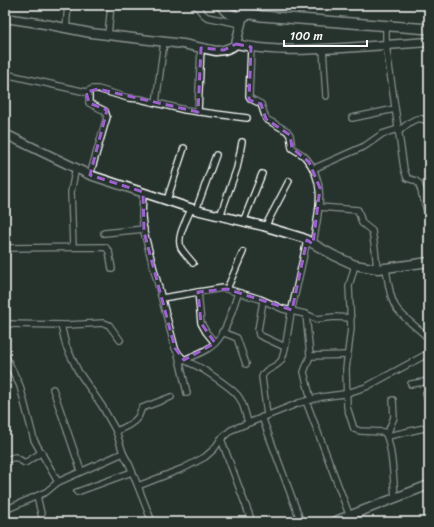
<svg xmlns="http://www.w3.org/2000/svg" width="434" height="527" font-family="Sriracha,sans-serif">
<rect width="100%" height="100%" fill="#26332d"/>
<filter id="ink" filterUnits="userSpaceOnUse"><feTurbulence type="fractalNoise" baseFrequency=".025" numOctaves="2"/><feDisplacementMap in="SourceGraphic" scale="8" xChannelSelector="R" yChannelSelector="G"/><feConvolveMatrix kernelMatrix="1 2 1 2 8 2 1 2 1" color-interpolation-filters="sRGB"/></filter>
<g filter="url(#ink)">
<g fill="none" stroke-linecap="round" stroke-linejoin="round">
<!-- street casing -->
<g stroke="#fff" stroke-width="8">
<g id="street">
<polyline points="196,5 203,14 207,17 241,24"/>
<polyline points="386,26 386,45 404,169 407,178 416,181 419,184 429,217"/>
<polyline points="66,28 68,5"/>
<polyline points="108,35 111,5"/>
<path d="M251 47 249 96 251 99 261 104 266 119 287 131 290 135 292 148C296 151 301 153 305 157 328 183 318 213 313 244"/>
<polyline points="323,49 326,96"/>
<polyline points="5,74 86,92 89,95 89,103 105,111 107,117 90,175"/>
<polyline points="86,92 92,89 98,89 128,98 140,99 185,110 247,118"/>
<polyline points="156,103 164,42"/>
<polyline points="198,112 201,48"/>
<polyline points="352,118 395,109"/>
<path d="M398 132C408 124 417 113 429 122"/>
<polyline points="313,169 365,146 382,134 398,129"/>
<path d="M143 192 142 217 144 232 175 348C182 363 192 362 204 370 213 376 232 388 238 396 244 403 245 414 248 422"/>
<polyline points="422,195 429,193"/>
<polyline points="167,200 184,148"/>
<polyline points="319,207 358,210 362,223 372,231 375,249 377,269"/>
<path d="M191 209C187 220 176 236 181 248 184 253 189 258 193 263"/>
<polyline points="196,210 216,155"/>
<polyline points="220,216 237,168 242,142"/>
<polyline points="243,222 262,174"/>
<polyline points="265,227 289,181"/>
<polyline points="104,233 144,229"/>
<polyline points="73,247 71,192 76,167"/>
<polyline points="5,248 105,247 109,251 112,269"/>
<path d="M355 265 349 286 351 328 346 369 347 407 354 429 360 431 384 432C392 439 394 485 395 498"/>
<path d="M386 269C388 280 389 295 395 306 402 318 419 328 429 339"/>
<polyline points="227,289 243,252"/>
<polyline points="198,292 201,323 206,332 215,343"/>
<polyline points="162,298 223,288 260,299 283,309 305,314 317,319 335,317 351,318"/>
<polyline points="263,301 258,330 259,335 285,347"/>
<polyline points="306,314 310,356 304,372 311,400"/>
<polyline points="5,324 67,325 104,323 109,325 120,340"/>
<polyline points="61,325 66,346 78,371 102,406 116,431 123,453 130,466 152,522"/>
<polyline points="222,332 237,338 246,364"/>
<polyline points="178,354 187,393"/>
<polyline points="5,355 20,386 34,440 58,482"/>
<polyline points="310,356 348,355"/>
<path d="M184 360C192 356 202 353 209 348 226 337 232 310 238 293"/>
<polyline points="411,384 429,381"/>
<polyline points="53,389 81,471"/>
<polyline points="426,393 429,405"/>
<polyline points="306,401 352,522"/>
<path d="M267 415 262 377C264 368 278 368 282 359 287 345 288 328 291 313 296 289 302 265 307 240"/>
<polyline points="262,417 301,522"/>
<path d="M116 431C124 428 133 424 138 417 140 414 140 411 142 408L171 397"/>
<polyline points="387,435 394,417 393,400"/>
<polyline points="388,436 429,427"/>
<polyline points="221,439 252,522"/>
<polyline points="5,460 15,457 25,463 42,452"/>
<polyline points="138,486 184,468 205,457 214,449 221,439 231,430 299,403 321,397 344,394 366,387 429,353"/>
<polyline points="77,492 132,472"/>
<polyline points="37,496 43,522"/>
<polyline points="5,510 46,492 58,482 123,453"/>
</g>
</g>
<!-- secondary casing -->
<g stroke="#fff" stroke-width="11">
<g id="secondary">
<polyline points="5,18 45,24 91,33 183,44 216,51 224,50 232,47 236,44 244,11"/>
<path d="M236 44C271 52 307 50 343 48 372 46 400 44 429 42"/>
<polyline points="5,134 90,175 196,210 263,226 303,238 333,255 355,265 378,269 429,262"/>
<polyline points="333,522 429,485"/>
</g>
</g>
<!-- primary casing -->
<g stroke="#fff" stroke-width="12">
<g id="primary">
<path d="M221 5C228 16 237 19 250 14"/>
<path d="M239 5C245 13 251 14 261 16L429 29"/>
</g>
</g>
<!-- street -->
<use href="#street" stroke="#26332d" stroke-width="5.5"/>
<!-- secondary -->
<use href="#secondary" stroke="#26332d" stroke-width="8"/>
<!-- primary -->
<use href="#primary" stroke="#26332d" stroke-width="9"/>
</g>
</g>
<!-- marked area -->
<path d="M0 0H434V527H0ZM236 44 251 47 249 100 261 104 266 119 290 135 292 148 309 162 320 188 313 244 307 240 292 310 227 289 198 292 201 323 215 343 184 360 175 348 144 232 143 192 90 175 107 110 89 103 86 92 98 89 198 112 201 48 224 50Z" fill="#26332d" fill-opacity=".55" fill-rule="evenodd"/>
<path fill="none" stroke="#9c61cf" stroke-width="3" stroke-dasharray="8 5" stroke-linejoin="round" d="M236 44 251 47 249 100 261 104 266 119 290 135 292 148 309 162 320 188 313 244 307 240 292 310 227 289 198 292 201 323 215 343 184 360 175 348 144 232 143 192 90 175 107 110 89 103 86 92 98 89 198 112 201 48 224 50Z"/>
<!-- margin -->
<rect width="434" height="527" fill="none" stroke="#26332d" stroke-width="20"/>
<rect x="10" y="10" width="414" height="507" fill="none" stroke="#fff" stroke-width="1.5" filter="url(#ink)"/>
<!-- scale -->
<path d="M284 40v6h83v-6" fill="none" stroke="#ffffff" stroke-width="2"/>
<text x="290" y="40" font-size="12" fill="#ffffff" stroke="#26332d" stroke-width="3" paint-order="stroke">100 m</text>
</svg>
